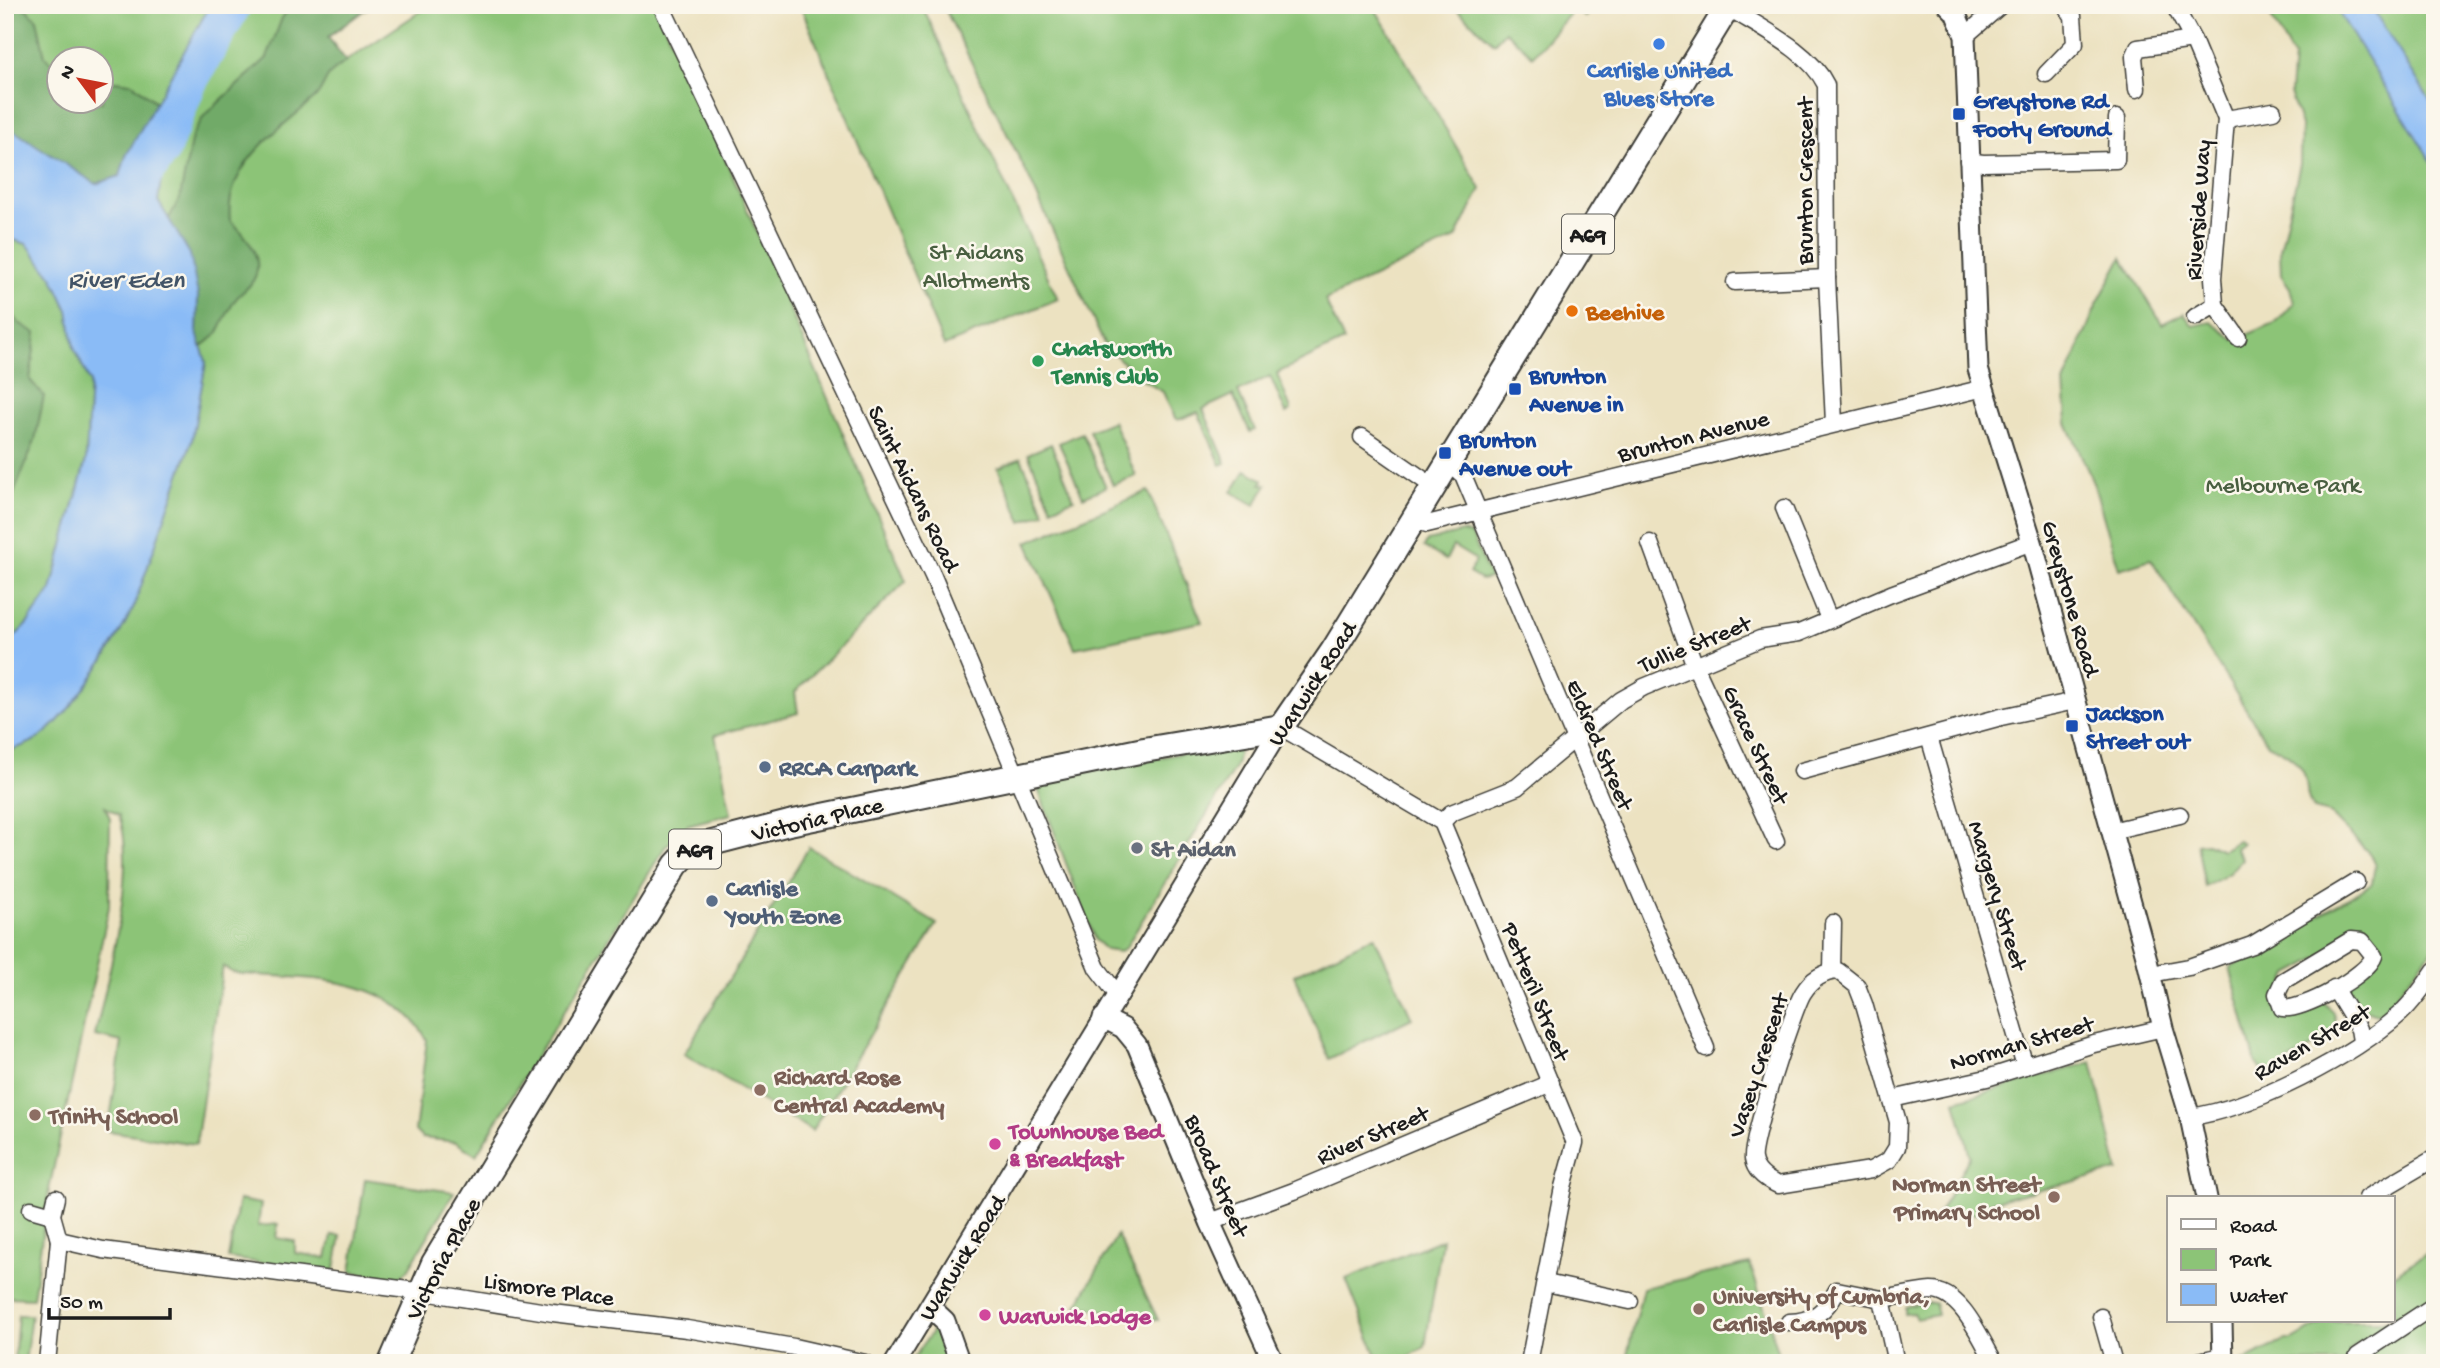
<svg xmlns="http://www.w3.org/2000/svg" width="2440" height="1368" font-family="'Gochi Hand',sans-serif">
<rect width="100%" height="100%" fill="#fbf7ec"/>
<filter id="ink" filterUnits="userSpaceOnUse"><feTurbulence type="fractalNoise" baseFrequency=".0143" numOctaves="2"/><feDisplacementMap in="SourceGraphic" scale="14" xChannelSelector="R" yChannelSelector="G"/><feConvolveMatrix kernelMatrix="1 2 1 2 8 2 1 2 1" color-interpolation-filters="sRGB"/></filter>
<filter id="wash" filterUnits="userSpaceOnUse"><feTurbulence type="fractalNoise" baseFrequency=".00686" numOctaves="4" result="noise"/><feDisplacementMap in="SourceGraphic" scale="28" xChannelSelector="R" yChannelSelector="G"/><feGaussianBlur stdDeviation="1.57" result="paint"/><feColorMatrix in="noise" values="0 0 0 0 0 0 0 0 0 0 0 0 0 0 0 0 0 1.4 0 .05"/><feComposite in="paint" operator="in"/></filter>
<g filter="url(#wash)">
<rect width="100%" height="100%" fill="#ece2c1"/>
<!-- green -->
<g fill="#8cc477" stroke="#54704a" stroke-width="2" fill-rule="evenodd">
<path d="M5 5H371L328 37 346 61 430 5H655L728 165 906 581 795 692 798 713 715 735 731 814 687 825 665 847 476 1155 456 1142 422 1138 415 1131 427 1040C392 974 307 979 242 974L231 972 223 966 196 1144 108 1131 122 1042 95 1036C107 979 138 870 119 815L105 807 110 818 109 907 49 1190 33 1298 5 1297V752C16 748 31 744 40 737 73 713 116 643 134 606L192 440 206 362 197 333 198 295 158 201 96 184ZM60 60H102V102H60Z"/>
<polygon points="800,5 922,5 1058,299 944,346"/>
<polygon points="943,5 1373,5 1481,189 1456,238 1325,300 1344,341 1277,373 1291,410 1286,413 1270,376 1238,392 1255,430 1250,432 1233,395 1203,409 1226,463 1221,465 1198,412 1178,420 1175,418 1163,392 1139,378 1104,344 1030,180"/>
<polygon points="1452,5 1595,5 1585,17 1574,9 1533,56 1505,31 1494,43"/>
<path d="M2264 5H2435V946L2383 1011 2376 1014 2360 1008 2346 985 2378 950 2363 934 2289 974 2275 1007 2322 1000 2334 1013 2338 1030 2266 1077 2256 1063 2230 968 2372 884 2375 864 2370 854 2329 813 2314 809C2304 794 2309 791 2305 777 2301 760 2282 751 2268 744L2151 559 2119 569 2093 482 2067 423 2064 383 2098 302 2122 257 2162 324 2184 313 2193 326 2211 322 2235 340 2277 322 2294 303 2290 288 2281 275 2280 250 2300 164 2301 126 2290 93 2293 57Z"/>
<polygon points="5,237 27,244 53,278 68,310 74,348 90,382 86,460 51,590 27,624 5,647"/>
<polygon points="1113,421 1136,476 1113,485 1089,431"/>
<polygon points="1082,433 1106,487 1083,497 1059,443"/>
<polygon points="1051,444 1074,499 1052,508 1028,454"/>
<polygon points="1021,458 1045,513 1022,522 998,468"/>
<polygon points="1246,470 1263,480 1261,484 1267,485 1255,505 1232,492"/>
<polygon points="1148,491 1202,622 1075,648 1027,542"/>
<polygon points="1462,532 1472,535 1490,578 1481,580 1469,573 1476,560 1453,546 1446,560 1424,547 1427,541"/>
<polygon points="1236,743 1239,750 1236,766 1126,947 1120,952 1106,950 1095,940 1035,781"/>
<polygon points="2238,840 2242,843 2235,848 2242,859 2229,873 2205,887 2197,844 2207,843 2222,850"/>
<polygon points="809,847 937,924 812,1131 684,1054"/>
<polygon points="1374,936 1412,1018 1329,1059 1294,975"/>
<polygon points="2092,1062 2118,1171 1986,1203 1989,1211 1935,1220 1970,1156 1955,1101"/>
<polygon points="365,1179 454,1192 408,1270 398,1279 351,1272"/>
<polygon points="239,1200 261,1204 258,1226 278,1224 276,1238 295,1241 295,1253 327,1258 332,1235 341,1236 334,1274 228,1258"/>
<polygon points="1117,1235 1158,1320 1077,1306"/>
<polygon points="1442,1239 1425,1347 1401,1361 1377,1356 1346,1279"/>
<polygon points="2435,1248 2435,1294 2356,1345 2350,1351 2347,1363 2239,1363 2286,1340 2293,1340 2325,1321 2393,1321 2393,1275"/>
<polygon points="1750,1264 1782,1363 1625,1363 1643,1288"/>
<polygon points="1921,1303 1935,1303 1938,1315 1916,1319 1913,1313 1905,1314 1905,1307"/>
<polygon points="2435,1304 2435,1363 2364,1362 2364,1356"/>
<polygon points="18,1315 31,1315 25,1363 14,1363"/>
<polygon points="938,1323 948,1363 917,1363 914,1358"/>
</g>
<!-- forest -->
<g fill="#71aa68" stroke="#466342" stroke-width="2">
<polygon points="5,5 22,5 37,19 45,56 59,72 60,102 102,102 102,80 106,80 132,83 157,103 126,156 120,176 96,184 5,126"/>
<path d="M292 5H371L328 37 346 61C341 66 334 70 329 75 324 82 322 91 315 98 279 130 224 165 230 220 247 236 269 262 250 285 244 292 236 296 232 305 219 327 224 331 201 347L197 333 198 295 168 220 180 198 192 136 204 116 267 58 282 18Z"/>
<polygon points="5,303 19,323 36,333 30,380 44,396 35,440 11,501 5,500"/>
</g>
<!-- water -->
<g fill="#8abbf6" stroke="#536c89" stroke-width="2">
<path d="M210 5H237L192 83 165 151 158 201 190 254 198 295 197 333 206 362 192 440 134 606C116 643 73 713 40 737 31 744 16 748 5 752V647L27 624 51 590 86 460 90 382 74 348 68 310 53 278 27 244 5 237V125L96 184 120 176 126 156Z"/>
<polygon points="2334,5 2370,5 2435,108 2435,167"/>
</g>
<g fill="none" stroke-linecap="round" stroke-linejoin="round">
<!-- river -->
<polyline stroke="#8abbf6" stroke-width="30" points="142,183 165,151 192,83 237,5"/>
</g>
</g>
<g filter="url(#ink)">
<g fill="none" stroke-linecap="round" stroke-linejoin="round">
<!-- minor casing -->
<g stroke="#3b3a35" stroke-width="19">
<g id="minor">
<polyline points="661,5 933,576 1097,968 1117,994"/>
<polyline points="2174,5 2193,40 2226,119 2213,278 2215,305 2238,338"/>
<path d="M1728 7C1760 28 1809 50 1826 85L1827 278 1834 423"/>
<polyline points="1965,36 2001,5"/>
<polyline points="2046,74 2075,44 2073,16 2065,5"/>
<polyline points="2137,89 2134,57 2138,48 2193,40"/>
<polyline points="2226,119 2273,111"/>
<polyline points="1968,161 1983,163 2116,160 2117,118"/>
<polyline points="1735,282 1827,278"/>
<polyline points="2195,317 2215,305"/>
<polyline points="1362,437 1434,487"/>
<polyline points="1449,464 1463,475 1706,1048"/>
<polyline points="1784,508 1829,619"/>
<polyline points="1414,520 1427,524 1984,388"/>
<polyline points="1650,543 1695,666 1776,841"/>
<polyline points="1281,727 1442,822 1575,1143 1563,1187 1529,1363"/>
<polyline points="1929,737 2025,1066"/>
<polyline points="1802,771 2001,717 2075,701"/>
<polyline points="1442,822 1451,813 1517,787 1621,700 1644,687 1760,639 1799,633 1891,594 2032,542"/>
<polyline points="2111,831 2180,815"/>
<path d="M2351 940 2362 941 2374 956C2368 975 2301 1012 2282 1008L2277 994 2283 981Z"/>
<polyline points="1832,971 1833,923"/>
<path d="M1838 971 1857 986 1864 1004 1898 1122 1897 1147 1889 1160 1871 1170 1778 1185C1767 1180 1755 1172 1753 1159 1750 1143 1793 1009 1803 993 1811 980 1823 972 1838 971Z"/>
<polyline points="2151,974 2189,967 2252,945 2356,882"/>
<polyline points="2334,988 2359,1029 2361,1041"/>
<polyline points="1892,1099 1987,1078 2094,1044 2163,1028"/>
<path d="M2190 1117C2254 1108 2353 1056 2401 1013 2414 1001 2425 985 2435 970"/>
<polyline points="56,1198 52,1215 59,1240"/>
<polyline points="2367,1198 2435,1158"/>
<polyline points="31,1209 52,1215"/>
<polyline points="1210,1222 1294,1191 1551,1083"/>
<polyline points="59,1240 103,1250 431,1293 553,1313 687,1329 794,1347 865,1363"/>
<polyline points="1546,1283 1630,1301"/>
<path d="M1882 1299C1898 1297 1915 1292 1931 1291 1962 1291 1981 1340 1995 1363"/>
<polyline points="2101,1317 2114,1363"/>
<path d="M1789 1322C1814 1321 1826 1311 1837 1290L1882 1299 1896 1363"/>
<polyline points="47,1363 59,1240"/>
<polyline points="2190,1363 2222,1356"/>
<polyline points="2355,1363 2358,1356 2435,1305"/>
</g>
</g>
<!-- tertiary casing -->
<g stroke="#3b3a35" stroke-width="23">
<g id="tertiary">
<polyline points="1948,5 1955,12 1965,36 1978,369 2032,542 2146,956 2163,1028 2190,1117 2207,1198"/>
<polyline points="1103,1018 1123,1028 1137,1045 1210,1222 1274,1363"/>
<polyline points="930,1307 945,1321 960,1363"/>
<polyline points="2222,1321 2223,1363"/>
<polyline points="895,1363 1281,727"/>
</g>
</g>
<!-- primary casing -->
<g stroke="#3b3a35" stroke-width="28">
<polyline id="primary" points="391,1363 434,1263 676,865 689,851 704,845 789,823 1144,750 1281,727 1333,651 1729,5"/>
</g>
<!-- minor -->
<use href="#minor" stroke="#fff" stroke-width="16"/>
<!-- tertiary -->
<use href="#tertiary" stroke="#fff" stroke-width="19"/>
<!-- primary -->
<use href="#primary" stroke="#fff" stroke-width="24"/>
</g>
</g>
<!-- markers -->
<circle fill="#3f7fe0" stroke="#fbf7ec" stroke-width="2.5" cx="1659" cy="44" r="7"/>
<g fill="#1a4fb4" stroke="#fbf7ec" stroke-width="2.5">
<rect x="1952" y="107" width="14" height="14" rx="3.5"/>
<rect x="1508" y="382" width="14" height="14" rx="3.5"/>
<rect x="1438" y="446" width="14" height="14" rx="3.5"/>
<rect x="2065" y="719" width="14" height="14" rx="3.5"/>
</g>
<circle fill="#e8710a" stroke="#fbf7ec" stroke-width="2.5" cx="1572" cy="311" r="7"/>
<circle fill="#2e9e5b" stroke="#fbf7ec" stroke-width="2.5" cx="1038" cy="361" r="7"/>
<g fill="#5c6f8a" stroke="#fbf7ec" stroke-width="2.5">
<circle cx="765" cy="767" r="7"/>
<circle cx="712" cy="901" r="7"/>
</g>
<circle fill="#6b7280" stroke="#fbf7ec" stroke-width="2.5" cx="1137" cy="848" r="7"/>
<g fill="#8d6e63" stroke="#fbf7ec" stroke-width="2.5">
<circle cx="760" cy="1090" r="7"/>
<circle cx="35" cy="1115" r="7"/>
<circle cx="2054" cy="1197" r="7"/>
<circle cx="1699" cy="1309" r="7"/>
</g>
<g fill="#d1479c" stroke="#fbf7ec" stroke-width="2.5">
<circle cx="995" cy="1144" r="7"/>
<circle cx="985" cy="1315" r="7"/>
</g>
<g text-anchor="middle" stroke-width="5" stroke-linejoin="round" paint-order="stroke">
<!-- shield labels -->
<g fill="#fbf7ec" stroke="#5f5e5a" stroke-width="2">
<rect x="1562" y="214.5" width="52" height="39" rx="5"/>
<rect x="669" y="829.5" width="52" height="39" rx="5"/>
</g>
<g font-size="23" font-weight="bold" fill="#1c1c1c">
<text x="1588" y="242">A69</text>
<text x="695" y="857">A69</text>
</g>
<!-- shop labels -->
<g font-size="24" font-weight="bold" fill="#366cbe" stroke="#fbf7ec">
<text x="1659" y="77">Carlisle United<tspan x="1659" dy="28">Blues Store</tspan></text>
</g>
<!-- transit labels -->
<g font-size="24" font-weight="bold" fill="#164399" stroke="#fbf7ec" text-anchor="start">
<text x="1973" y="108">Greystone Rd<tspan x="1973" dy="28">Footy Ground</tspan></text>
<text x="1529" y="383">Brunton<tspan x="1529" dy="28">Avenue in</tspan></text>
<text x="1459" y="447">Brunton<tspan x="1459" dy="28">Avenue out</tspan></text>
<text x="2086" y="720">Jackson<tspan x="2086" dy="28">Street out</tspan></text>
</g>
<!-- street labels -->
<g font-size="24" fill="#1c1c1c" stroke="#fbf7ec">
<text transform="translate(1804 181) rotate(-90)" y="8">Brunton Crescent</text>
<text transform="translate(2197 210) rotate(-86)" y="8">Riverside Way</text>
<text transform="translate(1693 435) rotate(-14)" y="8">Brunton Avenue</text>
<text transform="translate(915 488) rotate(64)" y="8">Saint Aidans Road</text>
<text transform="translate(2072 598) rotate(74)" y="8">Greystone Road</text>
<text transform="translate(1694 643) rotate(-22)" y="8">Tullie Street</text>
<text transform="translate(1311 683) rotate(-57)" y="8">Warwick Road</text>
<text transform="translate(1601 744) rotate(67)" y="8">Eldred Street</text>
<text transform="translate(1757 744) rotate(65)" y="8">Grace Street</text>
<text transform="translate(817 818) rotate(-13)" y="8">Victoria Place</text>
<text transform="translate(1999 895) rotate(73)" y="8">Margery Street</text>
<text transform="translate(1537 991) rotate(68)" y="8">Petteril Street</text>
<text transform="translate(2311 1041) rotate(-30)" y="8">Raven Street</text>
<text transform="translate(2021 1042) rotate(-16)" y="8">Norman Street</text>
<text transform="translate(1757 1065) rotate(-72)" y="8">Vasey Crescent</text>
<text transform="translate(1372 1134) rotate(-23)" y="8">River Street</text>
<text transform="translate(1218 1175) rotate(67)" y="8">Broad Street</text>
<text transform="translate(961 1257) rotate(-58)" y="8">Warwick Road</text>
<text transform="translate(442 1258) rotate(-62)" y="8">Victoria Place</text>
<text transform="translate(549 1288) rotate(8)" y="8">Lismore Place</text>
</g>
<!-- park labels -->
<g font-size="24" fill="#495f40" stroke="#fbf7ec">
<text x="976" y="259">St Aidans<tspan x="976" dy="28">Allotments</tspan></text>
<text x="2283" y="492">Melbourne Park</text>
</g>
<!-- food labels -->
<g font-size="24" font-weight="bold" fill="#c56008" stroke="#fbf7ec" text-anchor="start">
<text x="1586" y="319">Beehive</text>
</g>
<!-- leisure labels -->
<g font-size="24" font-weight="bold" fill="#27864d" stroke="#fbf7ec" text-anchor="start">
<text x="1052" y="355">Chatsworth<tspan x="1052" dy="28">Tennis Club</tspan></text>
</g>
<!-- service labels -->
<g font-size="24" font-weight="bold" fill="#4e5e75" stroke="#fbf7ec" text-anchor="start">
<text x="779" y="775">RRCA Carpark</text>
<text x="726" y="895">Carlisle<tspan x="726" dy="28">Youth Zone</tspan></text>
</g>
<!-- worship labels -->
<g font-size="24" font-weight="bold" fill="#5b616d" stroke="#fbf7ec" text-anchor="start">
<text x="1151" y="856">St Aidan</text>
</g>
<!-- education labels -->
<g font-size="24" font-weight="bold" fill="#785e54" stroke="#fbf7ec" text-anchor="start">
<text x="774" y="1084">Richard Rose<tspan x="774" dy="28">Central Academy</tspan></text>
<text x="49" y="1123">Trinity School</text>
<text x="2040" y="1191" text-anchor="end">Norman Street<tspan x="2040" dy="28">Primary School</tspan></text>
<text x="1713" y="1303">University of Cumbria,<tspan x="1713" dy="28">Carlisle Campus</tspan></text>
</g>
<!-- hotel labels -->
<g font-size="24" font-weight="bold" fill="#b23c85" stroke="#fbf7ec" text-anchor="start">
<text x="1009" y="1138">Townhouse Bed<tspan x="1009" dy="28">&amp; Breakfast</tspan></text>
<text x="999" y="1323">Warwick Lodge</text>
</g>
<!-- water labels -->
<g font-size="26" font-style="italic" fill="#425468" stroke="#fbf7ec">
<text x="126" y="287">River Eden</text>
</g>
</g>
<!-- margin -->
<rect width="2440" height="1368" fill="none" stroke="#fbf7ec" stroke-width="28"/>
<!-- legend -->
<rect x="2167" y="1196" width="228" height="126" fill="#fbf7ec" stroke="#a29f99" stroke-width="2"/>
<rect x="2181" y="1219" width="35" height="10" fill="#ffffff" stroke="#a29f99" stroke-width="2"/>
<text x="2230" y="1232" font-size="21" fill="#1c1c1c">Road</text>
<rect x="2181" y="1249" width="35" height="21" fill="#8cc477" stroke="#a29f99" stroke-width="2"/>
<text x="2230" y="1266" font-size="21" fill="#1c1c1c">Park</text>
<rect x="2181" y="1284" width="35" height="21" fill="#8abbf6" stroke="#a29f99" stroke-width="2"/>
<text x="2230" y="1302" font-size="21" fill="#1c1c1c">Water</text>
<!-- north arrow -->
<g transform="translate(80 80) rotate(302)"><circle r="33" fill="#fbf7ec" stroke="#a29f99" stroke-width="2"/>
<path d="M0-5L12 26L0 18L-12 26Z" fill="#c8321e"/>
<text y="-10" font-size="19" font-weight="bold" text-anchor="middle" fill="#1c1c1c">N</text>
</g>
<!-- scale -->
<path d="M49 1308v10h121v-10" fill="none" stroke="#1c1c1c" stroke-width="3.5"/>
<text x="60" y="1308" font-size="21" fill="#1c1c1c" stroke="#fbf7ec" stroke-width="5" paint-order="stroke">50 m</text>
</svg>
